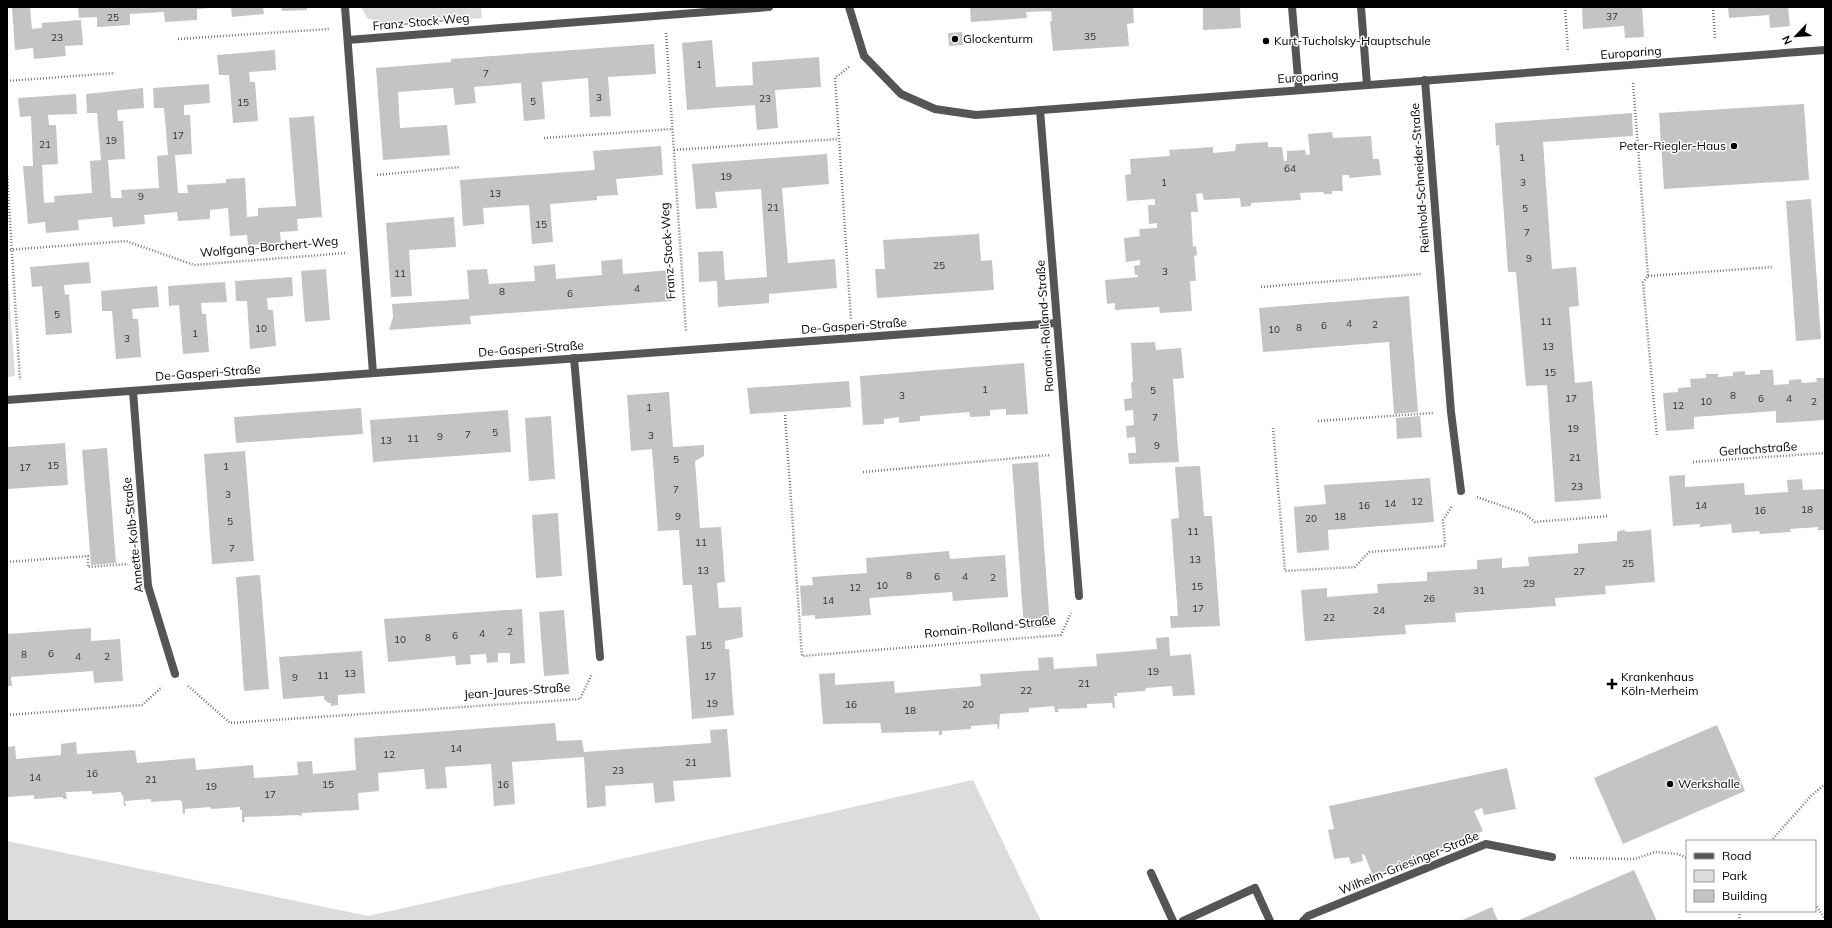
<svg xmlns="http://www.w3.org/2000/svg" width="1832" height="928" font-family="Mulish,sans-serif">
<rect width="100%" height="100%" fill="#fff"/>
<!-- green -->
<g fill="#dcdcdc">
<polygon points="361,7 481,7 482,18 389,24 367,18"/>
<polygon points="7,263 15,376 7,377"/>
<polygon points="973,780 1041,921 7,921 7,841 368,916"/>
</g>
<!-- building -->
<g fill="#c4c4c4">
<polygon points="12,7 30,7 32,29 42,28 42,23 81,20 83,45 65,46 66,56 34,59 33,48 15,50"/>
<polygon points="78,7 209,7 209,8 197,9 197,20 165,22 164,12 130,14 130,25 97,27 97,17 79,18"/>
<polygon points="231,7 263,7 264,14 232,17"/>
<polygon points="281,7 307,7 307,10 282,11"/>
<polygon points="970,7 1133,7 1134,23 1127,24 1129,46 1053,51 1050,21 1052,21 1051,11 1026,12 1027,18 971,22"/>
<polygon points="1203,7 1240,7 1241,28 1203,30"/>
<polygon points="1582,7 1642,7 1644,37 1625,38 1624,26 1583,29"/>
<polygon points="1728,7 1788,7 1790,26 1770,28 1769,15 1729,18"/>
<polygon points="962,32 963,45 949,46 948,33"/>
<polygon points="712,40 716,87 753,85 752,62 819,57 821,87 775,90 778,128 757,130 755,105 687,110 682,43"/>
<polygon points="654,44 656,74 608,77 611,116 590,117 588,78 542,82 545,119 524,121 521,83 474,87 476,103 455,105 453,88 398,92 400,128 447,125 450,155 383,160 376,68 451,62 451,59"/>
<polygon points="275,50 276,70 249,72 250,82 255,82 258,121 233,123 229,75 219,75 217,55"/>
<polygon points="209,84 210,103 184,105 184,115 190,115 192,154 175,155 178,193 188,193 187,185 226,183 226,179 245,178 247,217 258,216 258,208 296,206 289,118 314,116 322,217 297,219 298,231 280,232 281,243 248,245 247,235 230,236 228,208 210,210 210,219 178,221 177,212 144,215 145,224 113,227 112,217 78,220 79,230 46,233 45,222 28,224 23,166 33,166 31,116 20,117 18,98 76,94 77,114 48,115 49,125 56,125 58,164 42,165 44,203 55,202 54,196 92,193 90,161 101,160 97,113 87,113 86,94 143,88 144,108 117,110 118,121 123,121 125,159 108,160 111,198 122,198 121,190 159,188 157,156 168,155 164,108 154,108 153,88"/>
<polygon points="1804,104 1809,180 1664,189 1659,113"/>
<polygon points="1632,113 1633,136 1543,142 1552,269 1576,267 1579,306 1569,307 1575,383 1592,381 1601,499 1555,502 1547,385 1526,386 1516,272 1508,272 1499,145 1496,146 1495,123"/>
<polygon points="1332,132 1333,138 1371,136 1373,159 1379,159 1381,175 1349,178 1349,175 1343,175 1342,178 1343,191 1332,191 1332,194 1324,194 1323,192 1300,193 1301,200 1251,203 1251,206 1241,207 1240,198 1204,200 1202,193 1196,194 1198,212 1191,212 1193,247 1196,246 1197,255 1194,256 1196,281 1190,281 1192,311 1160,313 1159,307 1115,310 1115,303 1107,304 1105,280 1138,277 1138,275 1135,275 1134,266 1140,265 1140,260 1126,262 1124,238 1140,236 1139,229 1157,228 1157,223 1149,224 1148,205 1155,205 1155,199 1127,201 1125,175 1131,174 1130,159 1170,156 1169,150 1213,147 1213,153 1235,151 1236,144 1268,142 1268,147 1282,147 1284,161 1287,161 1287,151 1305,150 1306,155 1310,154 1308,134"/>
<polygon points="661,146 663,175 616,179 618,195 597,196 597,200 550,204 553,242 532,244 529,205 483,208 484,224 463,226 460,180 595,170 593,151"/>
<polygon points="827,154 829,184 782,188 785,225 788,263 835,259 837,288 769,294 769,303 718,307 717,281 699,282 698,252 723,251 725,280 767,277 761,189 715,192 717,208 696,209 692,164"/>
<polygon points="1811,199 1821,339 1796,341 1786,201"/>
<polygon points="454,217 456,247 409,250 412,296 391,297 386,223"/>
<polygon points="979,234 981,261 992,260 994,290 877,298 875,269 885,269 883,240"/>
<polygon points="622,259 623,274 670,270 672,301 470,316 471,324 389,330 393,317 392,304 469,299 467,270 487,269 489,284 535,281 534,266 555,264 556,279 602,275 601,261"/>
<polygon points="89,262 91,283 64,285 65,295 69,294 72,333 46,335 42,286 32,287 30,267"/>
<polygon points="326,269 330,320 305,322 301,271"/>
<polygon points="292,277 293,296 267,298 268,310 273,310 276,346 250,349 247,301 236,301 235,281"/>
<polygon points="225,282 227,302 201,303 202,314 206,314 209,352 183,354 179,305 169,306 168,286"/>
<polygon points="157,286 159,307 132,309 133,319 138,319 141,357 116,359 112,311 102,311 101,291"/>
<polygon points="1409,296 1418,412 1394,414 1389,342 1263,352 1259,308"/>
<polygon points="1155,342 1156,350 1181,348 1184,378 1173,379 1179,462 1129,464 1128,453 1136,453 1135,437 1127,438 1126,426 1134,425 1133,410 1125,411 1124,399 1132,398 1131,382 1133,382 1131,343"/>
<polygon points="1024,363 1028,414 1006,415 1006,409 990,410 990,416 970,417 969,412 945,414 920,416 920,421 899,423 899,417 884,419 884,424 863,425 860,376"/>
<polygon points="1760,370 1773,370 1774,385 1789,384 1789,380 1801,379 1802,383 1817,382 1816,378 1825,378 1825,420 1776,423 1776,411 1721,415 1694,417 1694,429 1666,431 1663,393 1678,392 1678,388 1691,387 1690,379 1706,378 1706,374 1718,374 1718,377 1733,376 1733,372 1745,371 1745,375 1760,374"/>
<polygon points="849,381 851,407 750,414 747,388"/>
<polygon points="669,392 673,447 704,445 704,456 695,461 700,528 721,527 725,582 717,583 719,608 741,607 743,637 725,641 725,649 729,649 734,715 692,719 686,636 696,635 692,585 683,585 679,530 658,531 652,449 631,451 627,395"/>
<polygon points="361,408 363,434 236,443 234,417"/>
<polygon points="508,410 511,452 373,462 370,420"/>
<polygon points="551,416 555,479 529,481 525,418"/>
<polygon points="1420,416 1422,437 1397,439 1396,418"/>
<polygon points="65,443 68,485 7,489 7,447"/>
<polygon points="107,448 116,563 91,565 82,450"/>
<polygon points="245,451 254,561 212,564 204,454"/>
<polygon points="1038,462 1050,627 1024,629 1012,464"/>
<polygon points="1200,466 1204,516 1212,516 1220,626 1171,628 1170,616 1178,616 1171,519 1179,518 1175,467"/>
<polygon points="1685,475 1685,487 1744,483 1745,495 1788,492 1787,480 1802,479 1803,490 1825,489 1825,530 1818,530 1818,527 1790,529 1791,532 1760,534 1759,531 1732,533 1731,524 1700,527 1700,524 1673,526 1669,476"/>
<polygon points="1430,478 1434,522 1328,530 1329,550 1297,553 1294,507 1326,504 1324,485"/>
<polygon points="558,513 562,576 536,578 532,515"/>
<polygon points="1624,530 1627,532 1651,530 1655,582 1605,586 1606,594 1555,598 1556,606 1455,613 1456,622 1405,625 1406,634 1305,641 1301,590 1327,588 1327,597 1378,593 1377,584 1427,581 1427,572 1477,569 1477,560 1502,558 1502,568 1529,566 1528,557 1578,553 1578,544 1617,541 1617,533 1619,531"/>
<polygon points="949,551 950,559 1005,555 1008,597 953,601 952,592 869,598 871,615 815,619 815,615 802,616 800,586 813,585 812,577 867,573 866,558"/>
<polygon points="260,575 269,689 244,691 236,577"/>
<polygon points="522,609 525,663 510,664 510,653 498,653 498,662 487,663 486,654 470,655 471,664 456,665 455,656 388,662 384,619"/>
<polygon points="564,610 569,674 544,676 539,612"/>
<polygon points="91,628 91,641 120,639 123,681 94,683 93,671 11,677 12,686 7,686 7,634"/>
<polygon points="1169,637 1170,656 1191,654 1195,695 1173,696 1172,686 1146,688 1145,691 1117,693 1117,696 1114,696 1115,708 1113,708 1112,703 1087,704 1087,708 1058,709 1059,712 1055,712 1054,706 1029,708 1029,712 1000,714 999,729 998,729 997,724 971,726 971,729 942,731 942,735 939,735 939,731 882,733 880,723 823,724 819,674 835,673 835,685 894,681 895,693 981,686 980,674 1039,670 1038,658 1053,657 1054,669 1097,666 1096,654 1157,649 1156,638"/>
<polygon points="362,651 365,693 338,695 338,705 331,706 331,703 328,703 324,699 324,696 283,699 279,657"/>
<polygon points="555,723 557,741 582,740 584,752 711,743 710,730 727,729 731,777 673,781 675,801 655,803 653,783 605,786 606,806 587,808 584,757 512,762 515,804 494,806 491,764 445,767 447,788 426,789 424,769 378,773 379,791 358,793 359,810 302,813 301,817 299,815 244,817 245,822 242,822 242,810 240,810 240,807 211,809 210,807 185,809 185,814 183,814 182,802 180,800 151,802 151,799 125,801 126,806 124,806 123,795 121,795 121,792 92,794 92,791 66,792 67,799 63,799 63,797 34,799 34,795 7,797 7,747 15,746 16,759 61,755 61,744 76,742 77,754 135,750 137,763 195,758 196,770 253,765 254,778 298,775 297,762 312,761 313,774 356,770 354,738"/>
<polygon points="1717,725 1745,791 1623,844 1594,778"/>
<polygon points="1507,768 1516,809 1484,815 1482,808 1474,811 1483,831 1373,876 1364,854 1362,855 1363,861 1351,864 1349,857 1334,859 1328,830 1334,829 1329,806"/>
<polygon points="1634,870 1657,921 1517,921"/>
<polygon points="1492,907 1498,921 1460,921"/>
</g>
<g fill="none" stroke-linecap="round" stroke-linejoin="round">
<!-- path -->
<g stroke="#777" stroke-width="2.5" stroke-dasharray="1 2" stroke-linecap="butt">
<polyline points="1565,7 1568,51"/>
<polyline points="1713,7 1715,40"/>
<polyline points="666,33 686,332"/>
<polyline points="178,39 329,29"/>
<polyline points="849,67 835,78 851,320"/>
<polyline points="7,81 115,73"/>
<polyline points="1633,83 1648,276 1643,282 1657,437"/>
<polyline points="544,138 673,129"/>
<polyline points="674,150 838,139"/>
<polyline points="7,173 20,380"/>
<polyline points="377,175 460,167"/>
<polyline points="7,250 126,241 194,265 346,253"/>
<polyline points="1648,276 1772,267"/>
<polyline points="1261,287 1421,274"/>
<polyline points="785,415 802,656 1061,635 1071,613"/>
<polyline points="1318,421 1433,413"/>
<polyline points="1273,428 1285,571 1355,567 1369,552 1445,546 1443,520 1452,506"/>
<polyline points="1693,462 1825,453"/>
<polyline points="863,472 1050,455"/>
<polyline points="1477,497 1525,514 1535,522 1609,516"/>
<polyline points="7,562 88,556 88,567 128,564"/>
<polyline points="188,686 230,723 580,699 592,674"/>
<polyline points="7,715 142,705 162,687"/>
<polyline points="1771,841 1812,795 1825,784"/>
<polyline points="1570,858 1635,859 1655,852 1678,854 1687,858"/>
<polyline points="1815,904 1825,919"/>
<polyline points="1739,921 1740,911"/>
</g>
<!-- service -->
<g stroke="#555" stroke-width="8">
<polyline points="1361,7 1367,85"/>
<polyline points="1151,873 1173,921"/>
<polyline points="1183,921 1255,888 1270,921"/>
</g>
<!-- minor -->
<g stroke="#555" stroke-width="8">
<polyline points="345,7 373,373"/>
<polyline points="849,7 864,56 901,94 935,109 976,115 1825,50"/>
<polyline points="1292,7 1299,90"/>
<polyline points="348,40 769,7"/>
<polyline points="1425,80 1451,412 1461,491"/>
<polyline points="1040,110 1079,596"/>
<polyline points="574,358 600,657"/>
<polyline points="133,391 148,586 175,674"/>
<polyline points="7,400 1057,323"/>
<polyline points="1303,921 1308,916 1486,844 1552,857"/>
</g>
</g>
<!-- markers -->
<g fill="#000" stroke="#fff" stroke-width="1.5">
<circle cx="955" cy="39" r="4"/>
<circle cx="1266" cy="41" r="4"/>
<circle cx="1734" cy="146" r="4"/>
<path d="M1610 678h4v4h4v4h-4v4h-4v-4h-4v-4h4z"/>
<circle cx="1670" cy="784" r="4"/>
</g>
<g text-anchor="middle" stroke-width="3" stroke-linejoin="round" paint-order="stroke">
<!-- number labels -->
<g font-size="10" fill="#313131">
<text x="1612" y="20">37</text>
<text x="113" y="21">25</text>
<text x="1090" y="40">35</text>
<text x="57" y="41">23</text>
<text x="699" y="68">1</text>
<text x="486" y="77">7</text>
<text x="599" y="101">3</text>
<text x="765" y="102">23</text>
<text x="533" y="105">5</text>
<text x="243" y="106">15</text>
<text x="178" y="139">17</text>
<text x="111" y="144">19</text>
<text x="45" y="148">21</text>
<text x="1522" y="161">1</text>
<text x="1290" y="172">64</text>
<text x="726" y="180">19</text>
<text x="1164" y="186">1</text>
<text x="1523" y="186">3</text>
<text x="495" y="197">13</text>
<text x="141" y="200">9</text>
<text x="773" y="211">21</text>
<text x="1525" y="212">5</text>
<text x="541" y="228">15</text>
<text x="1527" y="236">7</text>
<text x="1529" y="262">9</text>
<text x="939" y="269">25</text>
<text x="1165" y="275">3</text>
<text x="400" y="277">11</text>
<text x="637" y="292">4</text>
<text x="502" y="295">8</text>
<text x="570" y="297">6</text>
<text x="57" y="318">5</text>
<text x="1546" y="325">11</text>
<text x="1349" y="327">4</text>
<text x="1375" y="328">2</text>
<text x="1324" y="329">6</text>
<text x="1299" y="331">8</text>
<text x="261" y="332">10</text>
<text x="1274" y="333">10</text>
<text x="195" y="337">1</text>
<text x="127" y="342">3</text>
<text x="1548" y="350">13</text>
<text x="1550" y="376">15</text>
<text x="985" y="393">1</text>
<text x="1153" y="394">5</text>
<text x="902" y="399">3</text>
<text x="1733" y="399">8</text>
<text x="1571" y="402">17</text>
<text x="1761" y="402">6</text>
<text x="1789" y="402">4</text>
<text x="1706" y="405">10</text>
<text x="1814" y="405">2</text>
<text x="1678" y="409">12</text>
<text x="649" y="411">1</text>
<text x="1155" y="421">7</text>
<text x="1573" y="432">19</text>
<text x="495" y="436">5</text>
<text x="468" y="438">7</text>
<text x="651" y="439">3</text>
<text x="440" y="440">9</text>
<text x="413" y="442">11</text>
<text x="386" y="444">13</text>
<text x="1157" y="449">9</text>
<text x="1575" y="461">21</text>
<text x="676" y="463">5</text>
<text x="53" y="469">15</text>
<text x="226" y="470">1</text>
<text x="25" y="471">17</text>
<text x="1577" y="490">23</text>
<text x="676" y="493">7</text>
<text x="228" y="498">3</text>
<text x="1417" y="505">12</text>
<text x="1390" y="507">14</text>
<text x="1364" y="509">16</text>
<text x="1701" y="509">14</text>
<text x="1807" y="513">18</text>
<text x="1760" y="514">16</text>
<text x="678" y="520">9</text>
<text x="1340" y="520">18</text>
<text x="1311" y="522">20</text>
<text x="230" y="525">5</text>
<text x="1193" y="535">11</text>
<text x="701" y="546">11</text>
<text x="232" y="552">7</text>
<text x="1195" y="563">13</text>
<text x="1628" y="567">25</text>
<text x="703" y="574">13</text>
<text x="1579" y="575">27</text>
<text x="909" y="579">8</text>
<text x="937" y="580">6</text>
<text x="965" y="580">4</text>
<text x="993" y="581">2</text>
<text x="1529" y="587">29</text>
<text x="882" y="589">10</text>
<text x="1197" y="590">15</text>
<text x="855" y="591">12</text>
<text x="1479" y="594">31</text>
<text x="1429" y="602">26</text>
<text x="828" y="604">14</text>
<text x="1198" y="612">17</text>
<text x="1379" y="614">24</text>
<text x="1329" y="621">22</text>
<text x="510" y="635">2</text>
<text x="482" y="637">4</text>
<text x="455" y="639">6</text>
<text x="428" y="641">8</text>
<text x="400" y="643">10</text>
<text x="706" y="649">15</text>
<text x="51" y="657">6</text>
<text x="24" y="658">8</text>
<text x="78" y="660">4</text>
<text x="107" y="660">2</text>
<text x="1153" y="675">19</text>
<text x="350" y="677">13</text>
<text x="323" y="679">11</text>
<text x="710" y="680">17</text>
<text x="295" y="681">9</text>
<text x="1084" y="687">21</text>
<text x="1026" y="694">22</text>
<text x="712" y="707">19</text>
<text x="851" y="708">16</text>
<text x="968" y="708">20</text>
<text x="910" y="714">18</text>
<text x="456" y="752">14</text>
<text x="389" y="758">12</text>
<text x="691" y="766">21</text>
<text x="618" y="774">23</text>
<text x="92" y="777">16</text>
<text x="35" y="781">14</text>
<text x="151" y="783">21</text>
<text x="328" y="788">15</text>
<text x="503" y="788">16</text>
<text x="211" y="790">19</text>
<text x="270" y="798">17</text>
</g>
<!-- street labels -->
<g font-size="12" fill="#000" stroke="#fff">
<text transform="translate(421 22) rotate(-5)" y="4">Franz-Stock-Weg</text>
<text transform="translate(1631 53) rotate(-4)" y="4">Europaring</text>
<text transform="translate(1308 77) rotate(-4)" y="4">Europaring</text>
<text transform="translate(1420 178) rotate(-94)" y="4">Reinhold-Schneider-Straße</text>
<text transform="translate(269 247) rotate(-5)" y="4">Wolfgang-Borchert-Weg</text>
<text transform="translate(668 251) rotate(-94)" y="4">Franz-Stock-Weg</text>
<text transform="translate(854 326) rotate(-4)" y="4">De-Gasperi-Straße</text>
<text transform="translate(1045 326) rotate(-94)" y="4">Romain-Rolland-Straße</text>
<text transform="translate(531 349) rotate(-4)" y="4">De-Gasperi-Straße</text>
<text transform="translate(208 373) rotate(-4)" y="4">De-Gasperi-Straße</text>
<text transform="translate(1758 449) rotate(-4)" y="4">Gerlachstraße</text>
<text transform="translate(133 535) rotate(-96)" y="4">Annette-Kolb-Straße</text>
<text transform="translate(990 627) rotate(-6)" y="4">Romain-Rolland-Straße</text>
<text transform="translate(517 691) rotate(-4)" y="4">Jean-Jaures-Straße</text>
<text transform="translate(1409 863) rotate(-22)" y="4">Wilhelm-Griesinger-Straße</text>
</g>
<!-- poi labels -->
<g font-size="12" fill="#000" stroke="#fff" text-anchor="start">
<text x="963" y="43">Glockenturm</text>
<text x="1274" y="45">Kurt-Tucholsky-Hauptschule</text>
<text x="1726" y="150" text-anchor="end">Peter-Riegler-Haus</text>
<text x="1621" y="681">Krankenhaus<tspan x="1621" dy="14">Köln-Merheim</tspan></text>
<text x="1678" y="788">Werkshalle</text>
</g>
</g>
<!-- border -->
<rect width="1832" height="928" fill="none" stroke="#000000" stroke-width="16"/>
<!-- legend -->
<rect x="1686" y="840" width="130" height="72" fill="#ffffff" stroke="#999999"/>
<rect x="1694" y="853" width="20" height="6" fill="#555555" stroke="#999999"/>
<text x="1722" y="860" font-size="12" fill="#000000">Road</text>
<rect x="1694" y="870" width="20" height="12" fill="#dcdcdc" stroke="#999999"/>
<text x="1722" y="880" font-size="12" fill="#000000">Park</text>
<rect x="1694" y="890" width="20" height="12" fill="#c4c4c4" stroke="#999999"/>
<text x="1722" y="900" font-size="12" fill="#000000">Building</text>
<!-- north arrow -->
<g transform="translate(1796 36) rotate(245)" stroke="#ffffff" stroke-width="3" paint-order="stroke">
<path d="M0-3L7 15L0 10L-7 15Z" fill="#000000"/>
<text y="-6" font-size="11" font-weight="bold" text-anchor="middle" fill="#000000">N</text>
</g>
</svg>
